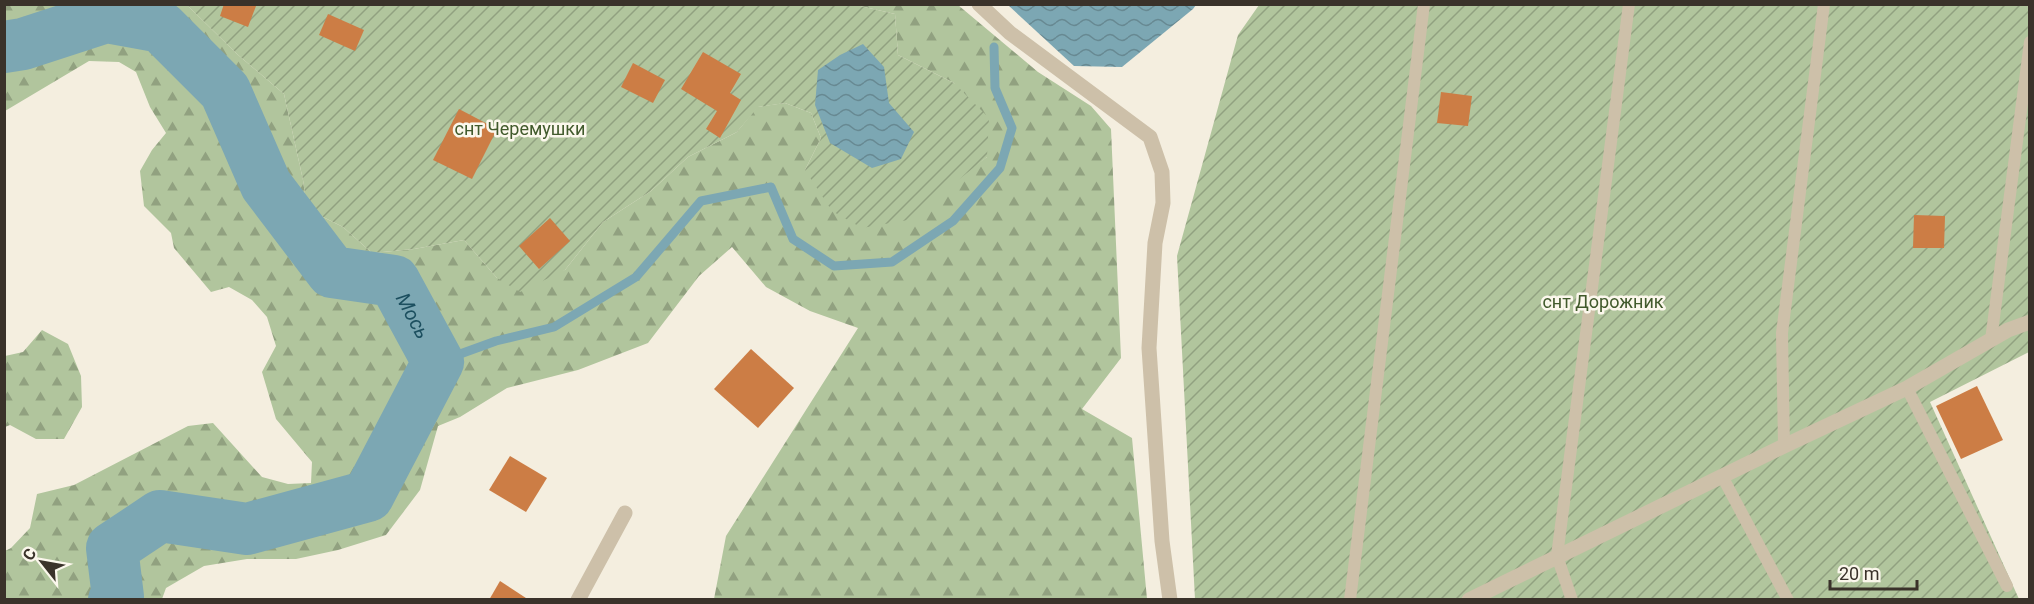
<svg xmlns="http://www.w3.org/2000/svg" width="2034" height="604" font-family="Roboto,sans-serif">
<defs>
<pattern id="forest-firs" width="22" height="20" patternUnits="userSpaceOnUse" patternTransform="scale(1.5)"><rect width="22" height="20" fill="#b1c59d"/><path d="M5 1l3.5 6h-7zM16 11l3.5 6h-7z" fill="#91a180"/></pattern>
<pattern id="garden-furrows" width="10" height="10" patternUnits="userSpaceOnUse" patternTransform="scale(1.5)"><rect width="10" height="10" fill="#b1c59d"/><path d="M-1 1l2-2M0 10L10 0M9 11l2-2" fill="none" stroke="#91a180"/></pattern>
<pattern id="water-waves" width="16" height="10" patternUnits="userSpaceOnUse" patternTransform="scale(1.5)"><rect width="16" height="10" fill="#7ca7b3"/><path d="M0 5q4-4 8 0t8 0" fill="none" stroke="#678992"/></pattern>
</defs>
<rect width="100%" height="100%" fill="#f4eedf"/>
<!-- forest -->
<g fill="url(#forest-firs)">
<polygon points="5,5 187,5 237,54 284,94 303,180 307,209 343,227 372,253 414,249 464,240 497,278 565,270 603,222 651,191 688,157 737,132 757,107 785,103 811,113 821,138 805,170 947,186 987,157 954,83 898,55 895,14 856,5 958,5 1038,72 1091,106 1111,129 1121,358 1082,409 1132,438 1147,599 714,599 726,536 858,328 810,311 766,287 732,247 699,276 648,343 578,370 507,388 460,417 438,426 420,490 386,535 338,550 296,559 247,559 204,566 166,588 162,599 5,599 5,551 11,548 30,528 37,494 74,485 188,426 213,423 262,477 288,484 311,483 312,462 276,419 262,372 276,346 267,317 252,300 229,287 211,292 174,248 171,233 144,206 140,171 152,150 166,133 150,107 136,72 119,62 89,61 5,111"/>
<polygon points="42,330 68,344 81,376 82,407 64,439 36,439 10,425 5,427 5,356 23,352"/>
</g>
<!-- garden -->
<g fill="url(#garden-furrows)">
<polygon points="187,5 856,5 895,14 898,55 954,83 989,118 987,157 908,220 862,228 832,211 805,170 821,138 811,113 785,103 758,107 737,132 688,157 651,191 603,222 565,270 520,292 497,278 464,240 414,249 372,253 343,227 307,209 303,180 284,94 237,54"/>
<polygon points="1259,5 2029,5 2029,352 1930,402 2019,599 1195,599 1177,256 1238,35"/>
</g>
<!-- water -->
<g fill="url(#water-waves)">
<polygon points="1008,5 1196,5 1193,9 1122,67 1074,66"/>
<polygon points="863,44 884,67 889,103 914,132 901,159 872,168 830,143 815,105 818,70 840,55"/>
</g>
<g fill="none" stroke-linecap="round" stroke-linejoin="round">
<!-- stream -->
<polyline stroke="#7ca7b3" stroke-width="9" points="438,362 496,341 554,327 636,277 701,201 771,187 793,239 834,266 892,262 953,221 1000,168 1012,128 995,88 994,47"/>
<!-- river -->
<path stroke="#7ca7b3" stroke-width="52" id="s1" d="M4 47 23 44 106 17 161 27 225 91 266 185 332 272 394 281 438 362 368 496 247 529 160 516 112 548 118 597 114 600"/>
</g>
<!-- building -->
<g fill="#cc7d45">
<polygon points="224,4 256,6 248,27 220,16"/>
<polygon points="328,14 364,30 355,51 319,35"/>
<polygon points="703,52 741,74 730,93 741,100 720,138 706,129 717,111 681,89"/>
<polygon points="633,63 665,80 653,103 621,87"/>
<polygon points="1441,92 1472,96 1468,126 1437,123"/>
<polygon points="459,109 497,129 472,179 433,160"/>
<polygon points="1914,215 1945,216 1944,248 1913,248"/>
<polygon points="550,218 570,241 539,269 519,246"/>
<polygon points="751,349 794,388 758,428 714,389"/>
<polygon points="1977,386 2003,440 1961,459 1936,406"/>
<polygon points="510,456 547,478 526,512 489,490"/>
<polygon points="500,581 529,600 489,600"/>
</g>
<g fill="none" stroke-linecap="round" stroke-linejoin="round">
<!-- service -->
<g stroke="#cdc0a9" stroke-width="12">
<polyline points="1991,340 2030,42"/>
<polyline points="1907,388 2007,586"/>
<polyline points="1784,446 1782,333 1824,4"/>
<polyline points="1722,476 1788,600"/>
<polyline points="1350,600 1424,4"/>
<polyline points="1572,600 1557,556 1629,4"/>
</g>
<!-- minor -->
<g stroke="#cdc0a9" stroke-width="15">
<polyline points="979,4 1010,33 1150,137 1162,172 1163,203 1155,243 1149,348 1162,541 1170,600"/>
<polyline points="578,600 625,513"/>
<polyline points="1469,600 1784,446 1907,388 2008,330 2030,322"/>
</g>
</g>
<g text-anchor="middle" stroke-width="5" stroke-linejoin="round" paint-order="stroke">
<!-- park labels -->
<g font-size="18" fill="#415a2c" stroke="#fbf7ec">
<text x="520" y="135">снт Черемушки</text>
<text x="1603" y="308">снт Дорожник</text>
</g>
<!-- water labels -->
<g font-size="20" font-style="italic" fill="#1c4f5f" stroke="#fbf7ec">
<text dy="7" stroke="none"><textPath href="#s1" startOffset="567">Мось</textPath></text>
</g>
</g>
<!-- border -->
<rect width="2034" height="604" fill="none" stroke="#3a322a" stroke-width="12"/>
<!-- north arrow -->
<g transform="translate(42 562) rotate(301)" stroke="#fbf7ec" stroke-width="4.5" paint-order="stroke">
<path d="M0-4.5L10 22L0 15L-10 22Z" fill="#3a322a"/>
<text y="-9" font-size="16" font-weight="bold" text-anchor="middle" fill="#3a322a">С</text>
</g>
<!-- scale -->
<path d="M1830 580v9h87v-9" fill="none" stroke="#3a322a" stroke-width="3"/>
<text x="1839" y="580" font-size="18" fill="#3a322a" stroke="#fbf7ec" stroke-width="4.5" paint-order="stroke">20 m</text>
</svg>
